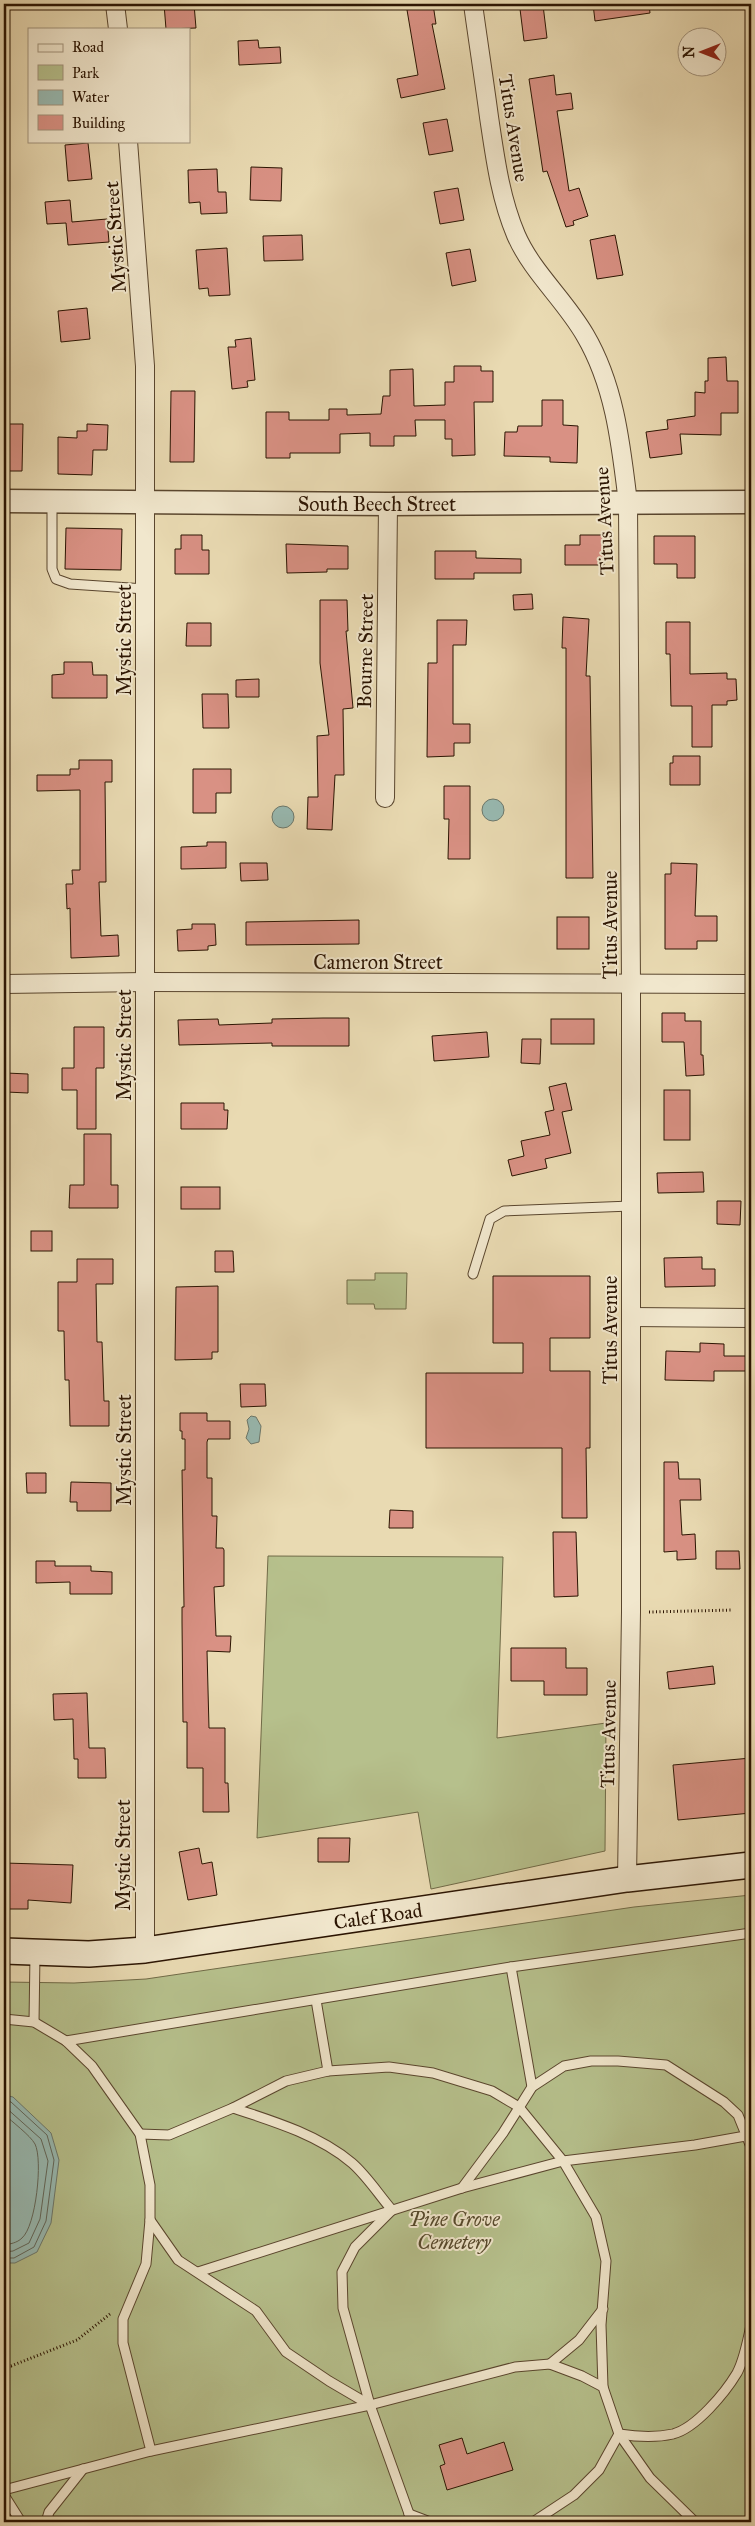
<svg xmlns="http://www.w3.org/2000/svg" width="755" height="2526" font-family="'IM FELL Great Primer',serif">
<rect width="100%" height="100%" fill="#e9dab2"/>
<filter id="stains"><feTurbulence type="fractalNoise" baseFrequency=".004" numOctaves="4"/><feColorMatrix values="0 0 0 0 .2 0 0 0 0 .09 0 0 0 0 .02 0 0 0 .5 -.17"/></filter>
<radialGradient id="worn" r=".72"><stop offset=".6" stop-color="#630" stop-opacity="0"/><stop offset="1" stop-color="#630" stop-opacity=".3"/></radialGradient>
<!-- green -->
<g fill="#b6c08c" stroke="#706a47">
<polygon points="375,1273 407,1273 406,1309 375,1309 374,1304 347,1304 347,1280 375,1280"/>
<polygon points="268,1556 503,1557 497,1738 606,1723 605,1851 431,1889 418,1812 257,1838"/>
<polygon points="751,1895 751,2522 4,2522 4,1982 74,1983 146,1979 634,1907"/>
</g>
<!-- water -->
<g fill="#98bab2" stroke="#6c786c">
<circle cx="493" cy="810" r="11"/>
<circle cx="283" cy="817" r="11"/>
<polygon points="251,1416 256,1417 261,1426 259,1442 251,1444 246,1438 249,1429 247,1420"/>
<polygon points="4,2095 13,2097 51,2133 59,2160 51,2223 37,2252 15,2263 4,2263"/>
</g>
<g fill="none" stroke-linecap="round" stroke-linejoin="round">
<!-- shore -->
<g stroke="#62675a" stroke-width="1">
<polyline points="4,2100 11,2102 47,2135 54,2160 46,2221 34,2247 14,2258 4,2258"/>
<polyline points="4,2106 41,2139 48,2161 40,2219 29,2243 13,2251 4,2252"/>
<path d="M4 2114C12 2122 30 2135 35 2144 43 2160 36 2226 22 2238 17 2243 10 2244 4 2245"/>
</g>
</g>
<!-- building -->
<g fill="#d99184" stroke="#2b1402">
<polygon points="164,4 194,4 196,28 166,29"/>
<polygon points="406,4 433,4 436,24 432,24 445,89 401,98 397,79 418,75"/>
<polygon points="593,4 649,4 650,13 595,21"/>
<polygon points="543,5 547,38 524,41 520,9"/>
<polygon points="258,40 259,48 280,47 281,63 239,65 238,41"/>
<polygon points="554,75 556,95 571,93 573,109 557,111 569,191 579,188 588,216 573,221 574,225 566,227 547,171 543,172 529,79"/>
<polygon points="447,119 453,151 429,155 423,123"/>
<polygon points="88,143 92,179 68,181 65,145"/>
<polygon points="251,167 282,168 281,201 250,200"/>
<polygon points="217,169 218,192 226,192 227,213 201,214 200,202 189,203 188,170"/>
<polygon points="458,188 464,220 440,224 434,192"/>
<polygon points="70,200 72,222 107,219 109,242 68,245 66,223 47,224 45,202"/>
<polygon points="302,235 303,260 264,261 263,236"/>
<polygon points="615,235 623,275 597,279 590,240"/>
<polygon points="227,248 230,295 209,296 208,288 199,289 196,250"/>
<polygon points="470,249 476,281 452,286 446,253"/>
<polygon points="87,308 90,339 61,342 58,311"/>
<polygon points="251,338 255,380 247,381 248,387 232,389 228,347 236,347 235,340"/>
<polygon points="726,357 727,381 738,381 738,413 721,413 721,435 680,434 682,454 650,458 646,432 668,429 667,420 695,416 695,392 705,393 705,381 708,381 708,358"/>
<polygon points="454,366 481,366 481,371 493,371 493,402 474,402 475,455 452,456 452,439 445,439 445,420 415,420 416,436 394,436 394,446 370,446 370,433 340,434 340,453 290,453 290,458 266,458 266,412 289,412 289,420 329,420 329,409 347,409 347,415 381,414 383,396 390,396 390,370 413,369 414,406 445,405 445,382 454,382"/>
<polygon points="171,391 195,391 194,462 170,462"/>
<polygon points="542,400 563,400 563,425 578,426 577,463 550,462 550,457 504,456 505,432 517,432 518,426 542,426"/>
<polygon points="4,424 23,424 22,471 4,471"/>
<polygon points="87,424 108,425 107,450 93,450 92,475 58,474 58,437 77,438 77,431 87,431"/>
<polygon points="66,528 122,529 121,570 65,569"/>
<polygon points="181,535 202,535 202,550 209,550 209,574 175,574 175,549 181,549"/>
<polygon points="580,535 604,535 604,565 565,565 565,545 580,545"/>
<polygon points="654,536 695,536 695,578 677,578 677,564 654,564"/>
<polygon points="286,544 348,546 348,569 327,569 327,572 287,573"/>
<polygon points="435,551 476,551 476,558 521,559 521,573 474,573 474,579 435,579"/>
<polygon points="532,594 533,609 514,610 513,595"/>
<polygon points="320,600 347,600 348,631 346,631 353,708 343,709 344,775 335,775 332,830 307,829 308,797 318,797 317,736 329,735 320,663"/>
<polygon points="563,617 589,619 586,676 590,676 593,878 566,878 566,648 562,648"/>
<polygon points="437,620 467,620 466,645 453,645 453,724 470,724 470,743 454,743 454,756 427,757 428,663 437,663"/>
<polygon points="666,622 690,622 690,674 727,673 727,679 736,679 737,700 727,701 727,705 712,705 712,747 692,747 692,706 671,706 670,654 666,654"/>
<polygon points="187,623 211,623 211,646 186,646"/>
<polygon points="64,662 92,662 93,675 107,675 107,698 52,698 52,675 64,674"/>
<polygon points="259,679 259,697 236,697 236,680"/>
<polygon points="202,694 228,694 229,728 203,728"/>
<polygon points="673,756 700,756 700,785 670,785 670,763 673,763"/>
<polygon points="79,760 112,760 112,782 105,782 106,882 99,882 101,936 118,935 119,956 71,958 70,908 67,909 66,884 73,884 72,870 80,870 80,790 37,791 37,775 70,775 70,769 79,769"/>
<polygon points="193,769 231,769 231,793 216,793 216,813 193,813"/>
<polygon points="444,786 470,786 470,859 448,859 449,819 444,819"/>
<polygon points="207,842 226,842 226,868 181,869 181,847 207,846"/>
<polygon points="240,863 267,863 268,880 241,881"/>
<polygon points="671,863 697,864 695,916 717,916 717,941 697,941 697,949 665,949 665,874 671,874"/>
<rect x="557" y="917" width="32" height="32"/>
<polygon points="359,920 359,944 246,945 246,922"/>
<polygon points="192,924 215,924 216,945 208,946 208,950 178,951 177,930 192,929"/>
<polygon points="662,1013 685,1013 685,1021 701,1021 701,1055 703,1055 704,1075 686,1076 684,1042 662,1042"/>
<polygon points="323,1018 349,1018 349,1046 272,1046 272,1043 179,1045 178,1020 218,1019 219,1025 272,1023 272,1019"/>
<rect x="551" y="1019" width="43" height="25"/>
<polygon points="74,1027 104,1027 104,1068 96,1068 96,1129 77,1129 77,1090 62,1090 62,1068 74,1068"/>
<polygon points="487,1032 489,1057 434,1061 432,1036"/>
<polygon points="522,1039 541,1039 540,1064 521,1063"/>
<polygon points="6,1073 28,1074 28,1093 6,1092"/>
<polygon points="566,1083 572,1110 562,1112 571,1153 545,1159 547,1168 512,1176 508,1160 524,1156 521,1141 550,1135 545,1112 554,1110 549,1087"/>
<rect x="664" y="1090" width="26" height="50"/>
<polygon points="181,1103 224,1103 224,1110 228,1110 227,1129 181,1129"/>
<polygon points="84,1134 111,1134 111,1185 118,1185 118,1208 69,1208 70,1185 84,1185"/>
<polygon points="703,1172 704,1192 658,1193 657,1173"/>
<rect x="181" y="1187" width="39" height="22"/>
<polygon points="717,1201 741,1201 740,1225 717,1224"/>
<rect x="31" y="1231" width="21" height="20"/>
<polygon points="215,1251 233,1251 234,1272 215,1272"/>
<polygon points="702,1257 702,1269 715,1269 715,1286 665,1287 664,1258"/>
<polygon points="77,1259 113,1259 113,1284 96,1284 97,1342 102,1342 104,1401 109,1401 109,1426 70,1426 69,1380 65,1380 64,1331 58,1331 58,1282 77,1282"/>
<polygon points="493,1276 590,1276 590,1338 550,1338 550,1371 590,1371 590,1448 586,1448 587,1518 562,1518 562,1448 426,1448 426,1373 523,1373 523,1343 493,1343"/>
<polygon points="218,1286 218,1352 212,1352 212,1359 175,1360 176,1287"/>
<polygon points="700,1343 724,1344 724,1356 751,1356 751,1371 714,1371 714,1381 665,1380 666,1351 700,1352"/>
<polygon points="240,1384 265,1384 266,1406 241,1407"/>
<polygon points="180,1413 207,1413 207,1421 230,1421 230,1439 208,1439 207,1442 207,1478 212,1478 212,1516 217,1516 216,1548 223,1548 224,1550 224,1586 214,1587 216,1636 231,1636 230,1652 207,1651 209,1728 225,1728 225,1783 228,1783 229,1812 203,1812 203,1768 187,1768 187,1722 183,1722 182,1622 182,1607 184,1607 182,1470 185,1470 185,1439 182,1439 182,1431 180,1431"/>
<polygon points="664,1462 678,1462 679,1479 700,1479 701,1500 680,1500 682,1535 695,1534 696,1559 677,1560 677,1551 664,1552"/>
<polygon points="26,1473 46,1473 46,1493 27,1493"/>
<polygon points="71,1482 111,1483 111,1511 77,1511 77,1502 70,1502"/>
<polygon points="390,1510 413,1511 413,1528 389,1528"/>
<polygon points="553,1532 576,1532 578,1596 554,1597"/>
<polygon points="716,1551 739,1551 740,1569 716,1569"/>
<polygon points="36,1561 55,1561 55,1566 91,1566 91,1571 112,1572 112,1594 70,1594 70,1582 36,1583"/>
<polygon points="511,1648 566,1648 566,1668 587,1668 587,1695 544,1695 544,1681 511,1681"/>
<polygon points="713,1666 715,1684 669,1689 667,1672"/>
<polygon points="87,1693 89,1748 105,1748 106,1778 78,1778 78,1759 74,1759 73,1719 54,1720 53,1694"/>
<polygon points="751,1758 751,1813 678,1820 673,1765"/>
<polygon points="318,1838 350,1838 349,1862 318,1862"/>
<polygon points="199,1848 202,1864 212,1862 217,1895 188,1900 179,1852"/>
<polygon points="4,1863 73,1865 71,1903 28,1900 28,1909 4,1909"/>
<polygon points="462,2438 467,2454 504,2442 513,2470 447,2490 440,2466 445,2464 439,2445"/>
</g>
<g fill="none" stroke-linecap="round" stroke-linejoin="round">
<!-- service casing -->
<g stroke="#5a462e" stroke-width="11">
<g id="service">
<polyline points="52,502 52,569 56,579 70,584 145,589"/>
<polyline points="473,1274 490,1219 504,1211 631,1206"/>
<polyline points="511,1967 532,2087"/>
<polyline points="316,2000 328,2071"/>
<polyline points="4,2019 34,2022 66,2041 92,2066 140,2134 150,2185 150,2220 146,2264 123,2319 123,2343 151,2451"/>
<polyline points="34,2022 35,1954"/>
<polyline points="66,2041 511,1967 751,1933"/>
<path d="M233 2108C273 2121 319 2135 352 2163 367 2176 379 2195 392 2210L355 2247 342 2272 343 2308 370 2405 412 2522"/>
<polyline points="140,2134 169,2135 233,2108 286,2081 328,2071 389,2067 433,2073 492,2091 519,2107 563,2161 596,2217 606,2261 601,2325 603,2387"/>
<polyline points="462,2188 503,2133 532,2087 564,2066 591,2061 618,2061 666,2065 724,2102 738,2115 751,2147"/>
<polyline points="150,2220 178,2260 256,2311 286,2352 329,2381 370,2405"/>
<polyline points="198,2272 462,2188 563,2161 695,2145 751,2135"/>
<polyline points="550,2364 579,2340 603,2309"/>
<polyline points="4,2490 151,2451 370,2405 515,2367 550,2364 582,2376 603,2387 619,2434 650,2478 695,2522"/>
<polyline points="4,2495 21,2522"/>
<polyline points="409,2514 430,2522"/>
<polyline points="46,2522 49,2512 83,2469"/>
<path d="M533 2522 574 2495 599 2470 619 2434C638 2437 655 2438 673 2434 696 2428 725 2393 737 2373 744 2360 748 2340 751 2325"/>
</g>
</g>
<!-- minor casing -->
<g stroke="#5a462e" stroke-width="20">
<g id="minor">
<polyline points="115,4 118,29"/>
<path d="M473 4C478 41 484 79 489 117 495 157 500 197 516 235 532 272 565 300 585 335 615 386 621 445 628 503L631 984V1612L627 1879"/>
<polyline points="128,141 145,366 145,1950"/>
<polyline points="385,798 388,504"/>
<polyline points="4,984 145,982 751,984"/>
<polyline points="631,1317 751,1318"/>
</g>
</g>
<!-- tertiary casing -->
<g stroke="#5a462e" stroke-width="25">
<polyline id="tertiary" points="4,501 388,504 751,502"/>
</g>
<!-- secondary casing -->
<g stroke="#2b1402" stroke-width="28">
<polyline id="secondary" points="4,1951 89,1954 145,1950 627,1879 751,1865"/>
</g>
<!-- path -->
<g stroke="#2b1402" stroke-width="3" stroke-dasharray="1 2.5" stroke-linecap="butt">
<polyline points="649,1612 733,1610"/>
<polyline points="4,2365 11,2366 77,2340 110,2314"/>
</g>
<!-- service -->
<use href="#service" stroke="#f1e7cd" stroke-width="9"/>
<!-- minor -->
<use href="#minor" stroke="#f1e7cd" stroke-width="18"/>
<!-- tertiary -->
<use href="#tertiary" stroke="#f1e7cd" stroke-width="22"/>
<!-- secondary -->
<use href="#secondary" stroke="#f1e7cd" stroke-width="25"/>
</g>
<g text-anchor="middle" stroke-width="4" stroke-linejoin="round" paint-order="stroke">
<!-- street labels -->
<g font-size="20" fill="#2b1402" stroke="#f1e7cd">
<text transform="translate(514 128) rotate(81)" y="7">Titus Avenue</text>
<text transform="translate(115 237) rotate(-94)" y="7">Mystic Street</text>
<text x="377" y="511">South Beech Street</text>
<text transform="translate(604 521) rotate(-93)" y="7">Titus Avenue</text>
<text transform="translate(124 640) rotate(-90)" y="7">Mystic Street</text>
<text transform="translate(365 651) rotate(-89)" y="7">Bourne Street</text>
<text transform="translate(610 925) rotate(-90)" y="7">Titus Avenue</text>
<text x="378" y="969">Cameron Street</text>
<text transform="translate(124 1045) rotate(-90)" y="7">Mystic Street</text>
<text transform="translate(610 1330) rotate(-90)" y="7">Titus Avenue</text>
<text transform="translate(124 1450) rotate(-90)" y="7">Mystic Street</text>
<text transform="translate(608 1734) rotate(-89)" y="7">Titus Avenue</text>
<text transform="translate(123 1855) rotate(-90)" y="7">Mystic Street</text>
<text transform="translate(378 1916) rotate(-8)" y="7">Calef Road</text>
</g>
<!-- park labels -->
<g font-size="20" font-style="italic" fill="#55482b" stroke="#f1e7cd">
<text x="454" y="2226">Pine Grove<tspan x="454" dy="23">Cemetery</tspan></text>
</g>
</g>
<!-- margin -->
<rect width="755" height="2526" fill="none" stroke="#e9dab2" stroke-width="20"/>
<rect x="5" y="5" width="745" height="2516" fill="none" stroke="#2b1402" stroke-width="2.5"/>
<rect x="10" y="10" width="735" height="2506" fill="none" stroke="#2b1402"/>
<!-- legend -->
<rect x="28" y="28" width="162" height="115" fill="#f1e7cd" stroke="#a2937c"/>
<rect x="38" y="44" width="25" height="8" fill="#f1e7cd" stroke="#a2937c"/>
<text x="72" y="52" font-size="15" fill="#2b1402">Road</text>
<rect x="38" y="65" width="25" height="15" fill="#b6c08c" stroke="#a2937c"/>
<text x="72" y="78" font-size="15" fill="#2b1402">Park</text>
<rect x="38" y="90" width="25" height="15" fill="#98bab2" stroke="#a2937c"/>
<text x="72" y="102" font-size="15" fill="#2b1402">Water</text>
<rect x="38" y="115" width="25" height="15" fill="#d99184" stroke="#a2937c"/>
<text x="72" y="128" font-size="15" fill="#2b1402">Building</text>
<!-- north arrow -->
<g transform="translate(702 52) rotate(270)"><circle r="24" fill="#f1e7cd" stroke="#a2937c"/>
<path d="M0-4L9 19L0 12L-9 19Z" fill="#8f2418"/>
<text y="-8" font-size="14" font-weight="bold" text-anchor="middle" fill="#2b1402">N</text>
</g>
<rect width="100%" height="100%" filter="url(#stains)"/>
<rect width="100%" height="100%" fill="url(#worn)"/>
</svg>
